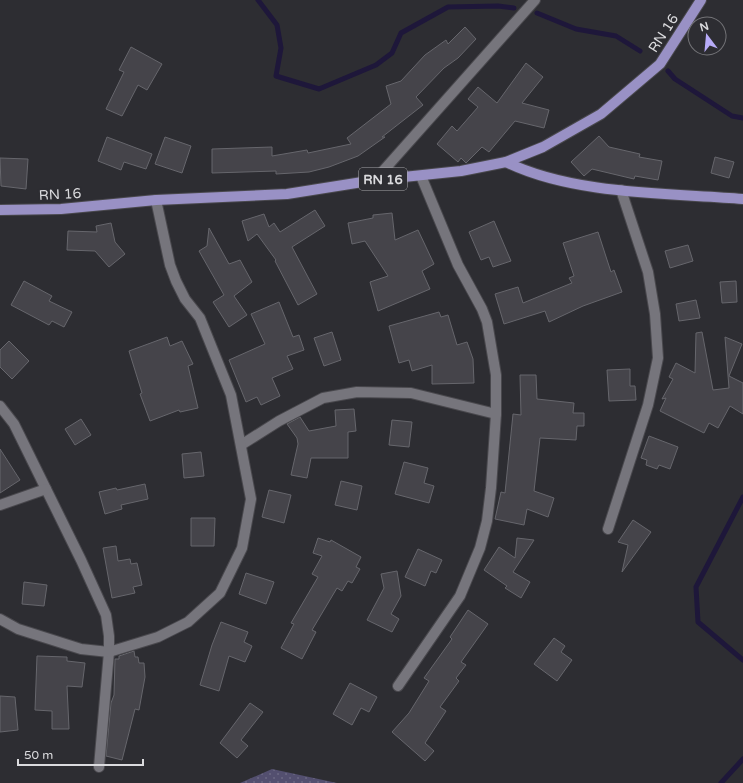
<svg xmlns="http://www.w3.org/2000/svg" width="743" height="783" font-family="'Varela Round',sans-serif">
<defs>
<pattern id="grass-dots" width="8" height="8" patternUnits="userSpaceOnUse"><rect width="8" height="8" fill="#534f6f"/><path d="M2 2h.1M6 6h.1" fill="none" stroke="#6b6883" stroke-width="1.8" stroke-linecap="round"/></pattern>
</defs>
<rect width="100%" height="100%" fill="#2d2d32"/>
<!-- grass -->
<polygon fill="url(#grass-dots)" points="272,769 337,783 240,783"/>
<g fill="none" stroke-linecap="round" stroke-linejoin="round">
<!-- stream -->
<g stroke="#1e173a" stroke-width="5">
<polyline points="258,0 277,25 281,48 276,76 319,89 376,65 392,53 401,33 448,7 498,6 514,8"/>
<polyline points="537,13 576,29 616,36 640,51"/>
<polyline points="668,71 675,79 732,116 743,118"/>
<polyline points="743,497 696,587 698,622 743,660"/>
<polyline points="721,783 743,759"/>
</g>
</g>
<!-- building -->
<g fill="#45444a" stroke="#66666c">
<polygon points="465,27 476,39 458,58 444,68 416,97 423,105 382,137 385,137 358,156 329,167 309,172 276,174 276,171 212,173 212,149 272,147 272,156 307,150 308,153 351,144 347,138 391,104 386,86 401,81 425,55 446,40 448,44"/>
<polygon points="131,47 162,64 147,90 138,85 122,116 106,109 124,72 119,70"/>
<polygon points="526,63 543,77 522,103 549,110 544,128 515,121 489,152 482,147 466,163 461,158 458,162 437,144 452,126 457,131 478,107 468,99 478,87 497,103"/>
<polygon points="599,136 609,147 640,154 639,157 662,161 658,180 635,176 634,179 592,169 584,176 571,162"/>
<polygon points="107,137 152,154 146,169 124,162 121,170 98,161"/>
<polygon points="165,137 191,146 182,173 155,164"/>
<polygon points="715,157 734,162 729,178 711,173"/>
<polygon points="0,158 28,159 26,189 1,186"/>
<polygon points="315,210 325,226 292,247 317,294 298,305 275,261 276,260 257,234 248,241 242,221 264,214 269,227 274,223 280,232"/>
<polygon points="392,213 395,240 418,230 434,264 422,271 430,289 378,311 370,282 388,276 365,241 352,244 348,223 373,218 373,215"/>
<polygon points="494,221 511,261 493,267 489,257 481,260 469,232"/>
<polygon points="111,223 115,242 125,254 109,267 95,251 67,250 68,231 97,232 96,226"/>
<polygon points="209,228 229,264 240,260 252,282 234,296 247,315 229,327 213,302 224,295 199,251 207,246"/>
<polygon points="598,232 611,272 614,270 622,292 583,306 549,322 545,311 504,324 495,294 518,287 523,303 572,283 569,278 574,276 563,243"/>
<polygon points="688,245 693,261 670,268 665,251"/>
<polygon points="24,281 52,296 49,301 72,312 64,327 52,321 49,325 11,305"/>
<polygon points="736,281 737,302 722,303 720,282"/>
<polygon points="696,300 700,318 679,321 676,304"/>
<polygon points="279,302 293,337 299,335 304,350 287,356 293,369 272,378 280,396 261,405 257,397 246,402 229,360 265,344 251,314"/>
<polygon points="439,312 441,317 448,315 457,345 467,342 473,359 474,383 432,384 432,365 412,371 409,360 399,363 389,326"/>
<polygon points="332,332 341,360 324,366 314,338"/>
<polygon points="702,332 713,390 729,388 725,337 742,344 729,376 743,383 743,414 730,406 718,428 709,423 704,433 660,411 666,398 662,399 673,379 669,377 676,363 695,373 696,333"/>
<polygon points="167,337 170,346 182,341 193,364 188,366 198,408 180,412 179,410 150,421 140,394 142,393 129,351"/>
<polygon points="9,341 29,361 12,379 0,367 0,350"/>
<polygon points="630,369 630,386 635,386 636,400 609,401 607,370"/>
<polygon points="520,375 536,375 537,399 574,403 573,413 584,413 584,426 577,426 576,440 540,438 534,491 554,498 548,517 527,509 524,525 495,519 501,492 505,493 513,414 521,415"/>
<polygon points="354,409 356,431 348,432 348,458 311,458 307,478 291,475 298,444 297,438 287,424 300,417 309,431 336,426 335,410"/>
<polygon points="81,419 91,435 75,445 65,429"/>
<polygon points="392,420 412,422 409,447 389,445"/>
<polygon points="649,436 678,447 670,469 659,465 657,469 646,465 647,460 641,458"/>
<polygon points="0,449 20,480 0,493"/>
<polygon points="201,452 204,476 184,478 182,454"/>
<polygon points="404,462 428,468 424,483 434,486 429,503 395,494"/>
<polygon points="341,481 362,486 357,510 335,505"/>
<polygon points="145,484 148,499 121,505 122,509 105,514 99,492 116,488 117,490"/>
<polygon points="269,490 291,495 284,523 262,517"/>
<polygon points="191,518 215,518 214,546 191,546"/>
<polygon points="633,520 651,532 622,572 628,545 618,542"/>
<polygon points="318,538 330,542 331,540 361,557 356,567 360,569 352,583 348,581 342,591 337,588 312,630 316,632 302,659 281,648 294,624 291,623 318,577 312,574 322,556 313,553"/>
<polygon points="517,538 534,540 513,572 530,582 521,598 505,588 507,586 484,570 499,547 515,558"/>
<polygon points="116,546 118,561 130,559 131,564 137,563 142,585 133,587 135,593 112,598 103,548"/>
<polygon points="418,549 442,560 436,573 431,571 425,586 405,577"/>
<polygon points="397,571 401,596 391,614 399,619 392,632 367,620 384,588 381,574"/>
<polygon points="246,573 274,582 266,604 239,594"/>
<polygon points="24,582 47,585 44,606 22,604"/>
<polygon points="468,610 488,624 461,662 466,665 456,678 459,681 440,707 446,711 425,743 434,751 425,761 392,732 409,713 429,681 424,678 452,639 450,637"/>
<polygon points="221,622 248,632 244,642 252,646 245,662 229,656 219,691 200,685 212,645"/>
<polygon points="554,638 565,646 561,652 572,660 557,681 534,664"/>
<polygon points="134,651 135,657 138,657 139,663 144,663 145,677 139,710 135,709 122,760 106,756 111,703 114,695 115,659 119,659 119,656"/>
<polygon points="37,656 67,657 67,661 85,663 82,687 67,686 69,729 52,729 52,711 35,710"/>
<polygon points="350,683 377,697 369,712 361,708 352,725 333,714"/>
<polygon points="0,696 15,697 18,730 0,732"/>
<polygon points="250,703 263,712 241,740 248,746 237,758 220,743"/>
</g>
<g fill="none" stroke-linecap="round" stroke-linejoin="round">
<!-- minor casing -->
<g stroke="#49484d" stroke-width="12">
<g id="minor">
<polyline points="375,180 535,0"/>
<polyline points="0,406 14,424 81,560 106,615 109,636 109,652 99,767"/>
<polyline points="241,445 279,421 323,398 357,392 411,393 496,414"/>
<polyline points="0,505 46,489"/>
<polyline points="608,529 648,405 658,358 655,314 648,272 621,190"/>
<polyline points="0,619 18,629 81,649 109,652 158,637 188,622 220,593 242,548 251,499 231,395 200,318 185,299 176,281 170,265 156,200"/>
<polyline points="398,686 460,596 480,548 487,521 491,488 496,414 496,375 487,322 482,309 458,265 421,176"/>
</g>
</g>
<!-- major casing -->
<g stroke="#49484d" stroke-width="12">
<g id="major">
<path d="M506 162C573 195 669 193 743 199"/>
<polyline points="0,210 61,209 156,200 287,194 375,180 461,171 506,162 543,147 601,114 660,64 701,0"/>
</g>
</g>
<!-- minor -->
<use href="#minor" stroke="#76757c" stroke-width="10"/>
<!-- major -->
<use href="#major" stroke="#9991c5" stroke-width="10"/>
</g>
<g text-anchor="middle" stroke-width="4" stroke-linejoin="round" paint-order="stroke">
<!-- shield labels -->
<rect fill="#2d2d32" stroke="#a7a7aa" stroke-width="1" x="359" y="168" width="48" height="22" rx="3"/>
<g font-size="13" font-weight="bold" fill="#dbdbde">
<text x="383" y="184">RN 16</text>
</g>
<!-- street labels -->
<g font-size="14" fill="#dbdbde" stroke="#2d2d32">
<text transform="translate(663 33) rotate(-57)" y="5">RN 16</text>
<text transform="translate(60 194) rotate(-3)" y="5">RN 16</text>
</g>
</g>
<!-- north arrow -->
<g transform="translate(707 36) rotate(344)"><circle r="19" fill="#2d2d32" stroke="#737377"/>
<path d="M0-3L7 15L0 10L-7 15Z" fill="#b7abf8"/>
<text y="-6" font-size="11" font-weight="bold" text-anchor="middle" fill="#dbdbde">N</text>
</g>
<!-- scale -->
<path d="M18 759v6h125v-6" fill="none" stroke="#dbdbde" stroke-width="2"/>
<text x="24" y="759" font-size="12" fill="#dbdbde" stroke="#2d2d32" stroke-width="3" paint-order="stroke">50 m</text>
</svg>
